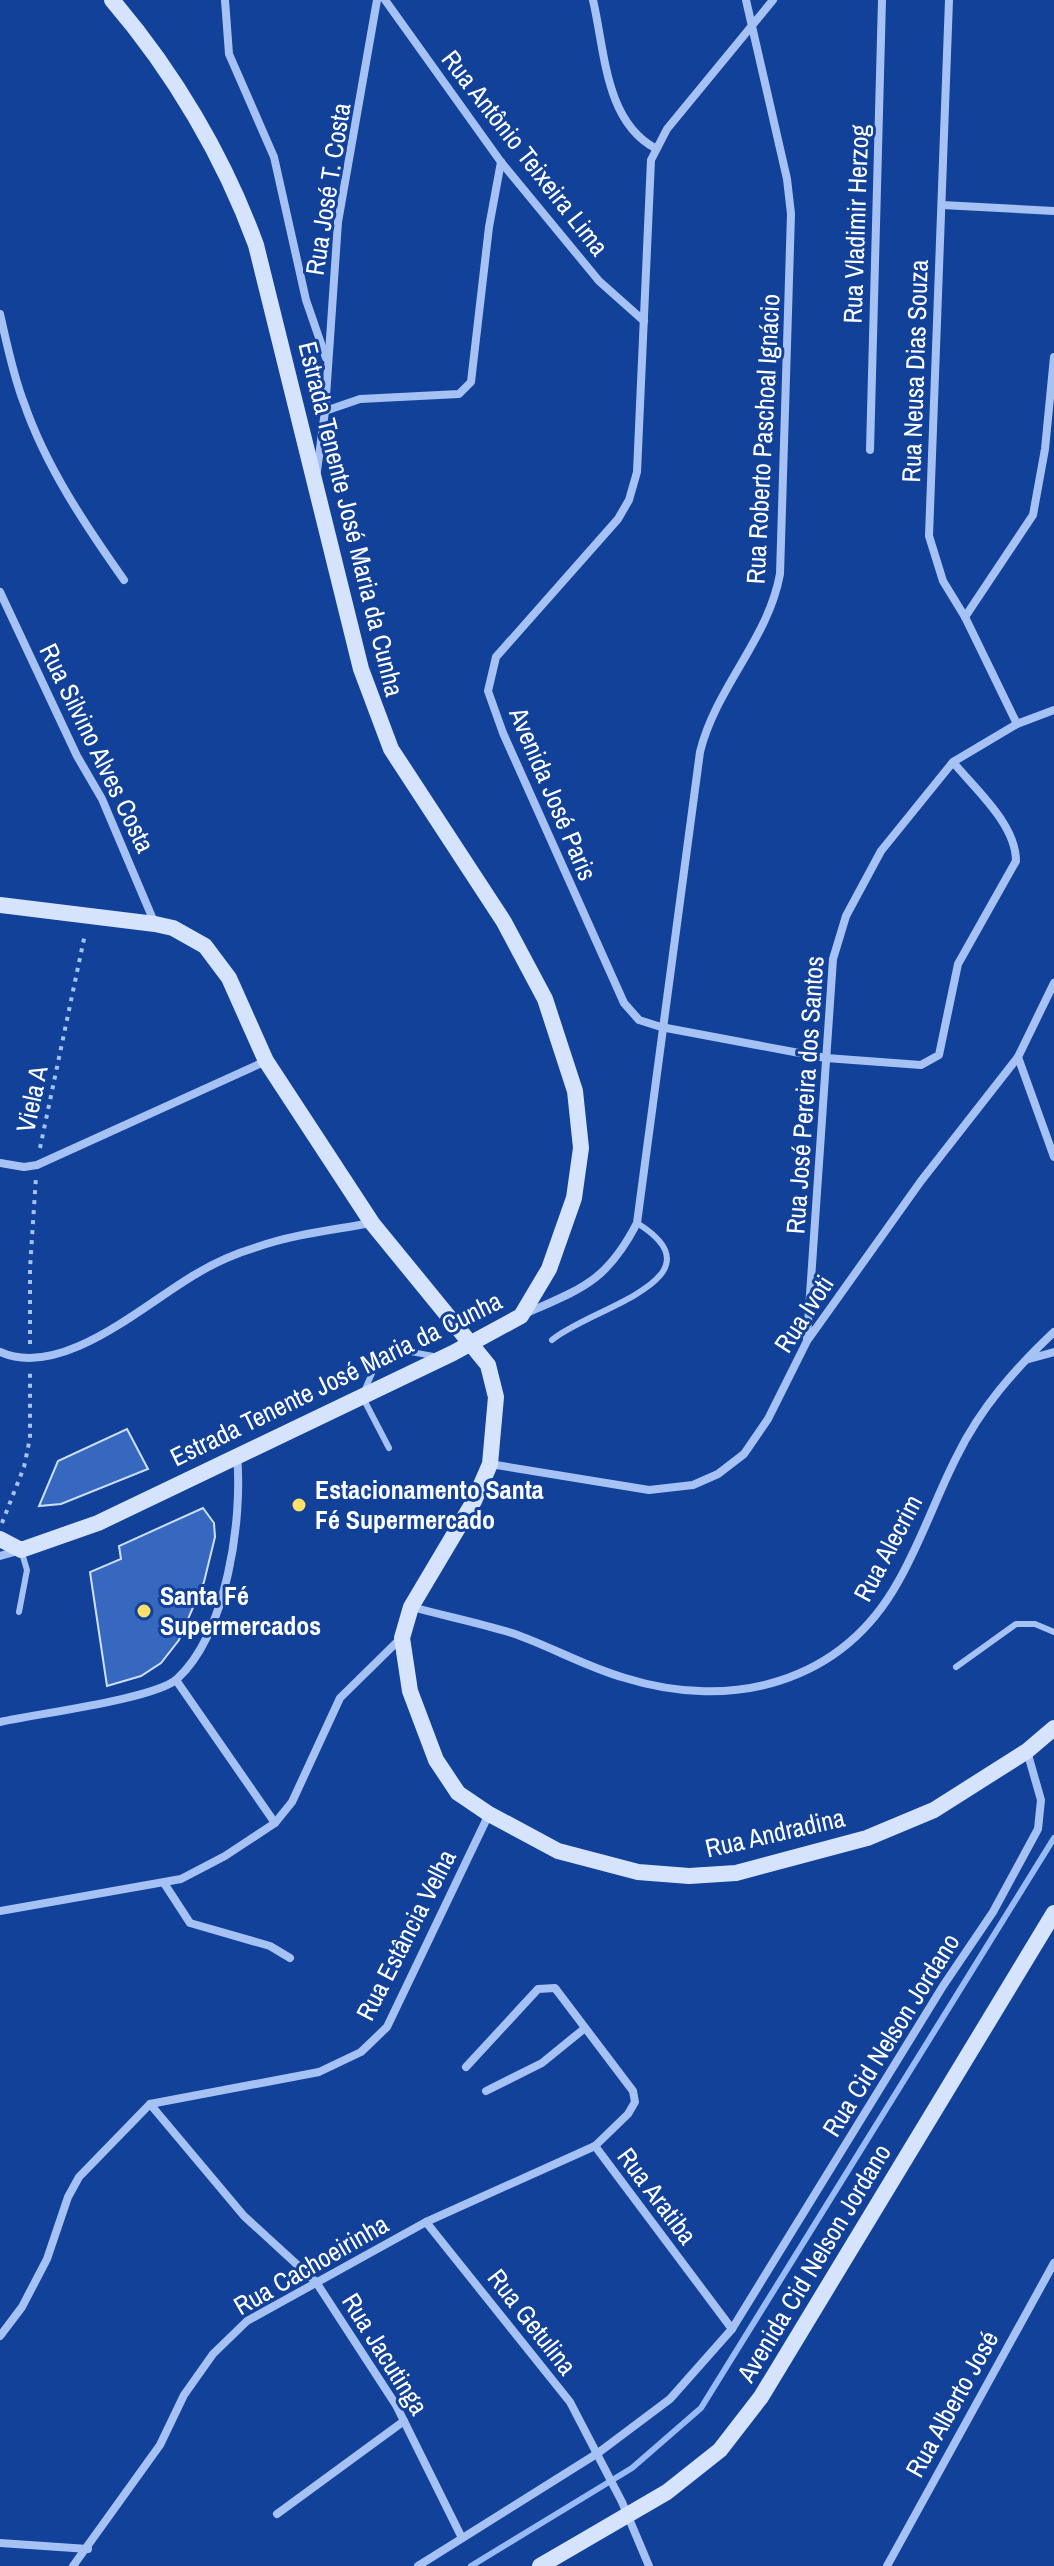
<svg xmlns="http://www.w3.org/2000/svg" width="1054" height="2566" font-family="'Archivo Narrow',sans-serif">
<rect width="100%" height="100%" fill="#12419a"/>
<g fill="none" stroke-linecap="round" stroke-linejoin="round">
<!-- stream -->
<polyline stroke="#98bbf7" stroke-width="6" points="471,2566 632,2468 701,2408 1054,1838"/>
</g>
<!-- building -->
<g fill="#3668c0" stroke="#cedffd" stroke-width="2">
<polygon points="127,1429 148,1469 61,1504 39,1506 58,1461"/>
<polygon points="203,1508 214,1523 215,1537 204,1582 179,1640 161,1663 141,1676 107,1686 90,1572 121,1559 119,1546"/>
</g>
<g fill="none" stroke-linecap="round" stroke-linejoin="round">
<!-- path -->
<g stroke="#a6c2f4" stroke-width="4" stroke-dasharray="4 6" stroke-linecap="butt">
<polyline points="40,1148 85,934"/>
<polyline points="30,1344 30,1268 36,1177"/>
<polyline points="2,1523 24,1467 30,1438 30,1368"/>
</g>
<!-- lane -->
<g stroke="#a6c2f4" stroke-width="6">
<path d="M552 1340C589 1308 727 1279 637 1223"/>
<polyline points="389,1448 362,1396 373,1371 392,1358 411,1352 439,1357"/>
<polyline points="19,1612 27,1570 21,1550"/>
<polyline points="956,1667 1016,1624 1035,1624 1054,1632"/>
</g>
<!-- street -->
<g stroke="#a6c2f4" stroke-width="8">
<polyline points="225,0 229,54 274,157 306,300 326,358"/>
<polyline points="385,0 501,162 599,281 644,321"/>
<path d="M593 0C605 51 605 121 655 148"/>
<path d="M773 0 667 129 651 160 637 472 629 500 618 519 496 657 488 691 503 733 624 1003 639 1020 661 1027 826 1058 921 1065 939 1055 958 964 1016 861C1016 824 975 789 953 762"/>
<polyline points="949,0 929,536 943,581 965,617 1017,724"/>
<polyline points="942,205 1054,211"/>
<path d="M0 314C7 344 13 375 24 403 46 467 86 526 124 580"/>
<polyline points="325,411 360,399 459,394 471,382 489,227 501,162"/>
<polyline points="870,450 882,0"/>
<polyline points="317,471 325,411 338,222 377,0"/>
<polyline points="0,592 77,756 102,799 155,924"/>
<polyline points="965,617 1033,515 1045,449 1054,357"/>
<polyline points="1018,1057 1054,1157"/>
<polyline points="0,1163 24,1167 37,1165 266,1061"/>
<path d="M527 1313C583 1288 607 1281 637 1223L700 752C716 687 768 640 780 574L791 214 787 179 746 0"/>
<polyline points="807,1338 833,959 846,916 881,851 953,762 1017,724 1054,710"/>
<path d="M0 1352C62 1380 144 1304 196 1274 214 1263 237 1253 257 1247 293 1234 334 1230 371 1223"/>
<polyline points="1029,1359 1054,1352"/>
<polyline points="490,1464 649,1490 693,1485 718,1474 744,1454 768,1419 807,1341 921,1181 1018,1057 1054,983"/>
<polyline points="0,1556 18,1551"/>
<path d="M412 1607C445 1616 479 1623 512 1633 550 1646 586 1667 625 1678 731 1711 841 1684 898 1582 921 1542 936 1497 957 1456 981 1407 1015 1369 1054 1332"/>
<polyline points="176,1680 275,1823"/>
<path d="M0 1722C35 1714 155 1699 177 1679 227 1633 243 1519 237 1455"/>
<polyline points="164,1883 190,1923 270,1946 290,1958"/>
<polyline points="0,1911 181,1879 225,1856 275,1823 292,1802 340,1698 400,1639"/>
<polyline points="486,2091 542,2063 585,2028"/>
<polyline points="150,2104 244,2216 316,2282 396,2405 462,2538"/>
<polyline points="595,2146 732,2329"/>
<polyline points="426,2222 570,2402 622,2502 649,2566"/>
<polyline points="0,2336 22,2307 47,2259 68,2197 79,2177 150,2104 319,2072 361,2052 387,2027 489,1814"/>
<polyline points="277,2514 404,2421"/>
<polyline points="0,2543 88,2549"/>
<polyline points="73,2566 160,2445 184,2395 213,2354 247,2321 426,2222 595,2146 628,2114 635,2102 633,2091 555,1988 538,1989 466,2067"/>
<polyline points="418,2566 598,2453 670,2399 732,2329 943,1986 993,1912 1038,1829 1041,1800 1027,1751"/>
<polyline points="887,2566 1054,2263"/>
</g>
<!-- secondary -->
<g stroke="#d6e3fd" stroke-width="16">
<polyline points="0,905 155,924 173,928 205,946 229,978 266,1061 372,1223 488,1365 496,1397 490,1464 474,1501 411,1607 402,1638 410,1691 436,1760 458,1793 489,1814 558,1851 638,1872 689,1876 736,1873 867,1838 934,1810 1027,1751 1054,1728"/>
<path d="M0 1539 21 1550 98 1523 453 1353 521 1316 549 1269 574 1198 581 1148 575 1091 545 999 504 922 391 749 361 669 256 245C224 157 173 71 112 0"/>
<polyline points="540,2566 667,2492 720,2450 761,2397 1054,1913"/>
</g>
</g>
<!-- markers -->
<g fill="#ffe169" stroke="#12419a" stroke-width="3">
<circle cx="299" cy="1505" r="8"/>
<circle cx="144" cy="1611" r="8"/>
</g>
<g text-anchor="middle" stroke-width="6" stroke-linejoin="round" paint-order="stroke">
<!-- street labels -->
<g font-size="26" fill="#fff" stroke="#12419a">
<text transform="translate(525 153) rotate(52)" y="9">Rua Antônio Teixeira Lima</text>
<text transform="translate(328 189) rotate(-81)" y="9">Rua José T. Costa</text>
<text transform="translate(856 224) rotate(-88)" y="9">Rua Vladimir Herzog</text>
<text transform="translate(915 371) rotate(-88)" y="9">Rua Neusa Dias Souza</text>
<text transform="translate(763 439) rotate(-87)" y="9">Rua Roberto Paschoal Ignácio</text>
<text transform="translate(351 519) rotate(76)" y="9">Estrada Tenente José Maria da Cunha</text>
<text transform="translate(97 748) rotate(64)" y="9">Rua Silvino Alves Costa</text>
<text transform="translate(553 794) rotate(67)" y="9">Avenida José Paris</text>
<text transform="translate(805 1095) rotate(-86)" y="9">Rua José Pereira dos Santos</text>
<text transform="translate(32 1099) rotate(-78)" y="9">Viela A</text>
<text transform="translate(804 1314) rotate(-57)" y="9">Rua Ivoti</text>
<text transform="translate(336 1379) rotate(-26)" y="9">Estrada Tenente José Maria da Cunha</text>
<text transform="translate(888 1548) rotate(-62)" y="9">Rua Alecrim</text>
<text transform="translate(775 1833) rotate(-13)" y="9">Rua Andradina</text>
<text transform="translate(406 1935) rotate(-63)" y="9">Rua Estância Velha</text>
<text transform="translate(891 2035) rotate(-58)" y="9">Rua Cid Nelson Jordano</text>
<text transform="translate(657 2196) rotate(53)" y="9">Rua Aratiba</text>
<text transform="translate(814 2263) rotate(-59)" y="9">Avenida Cid Nelson Jordano</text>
<text transform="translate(311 2265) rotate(-30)" y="9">Rua Cachoeirinha</text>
<text transform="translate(532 2322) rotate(52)" y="9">Rua Getulina</text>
<text transform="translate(385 2354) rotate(58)" y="9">Rua Jacutinga</text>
<text transform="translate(952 2404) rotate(-61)" y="9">Rua Alberto José</text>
</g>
<!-- poi labels -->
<g font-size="26" font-weight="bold" fill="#fff" stroke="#12419a" text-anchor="start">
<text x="315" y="1499">Estacionamento Santa<tspan x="315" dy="30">Fé Supermercado</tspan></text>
<text x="160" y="1605">Santa Fé<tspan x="160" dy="30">Supermercados</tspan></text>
</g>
</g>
</svg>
